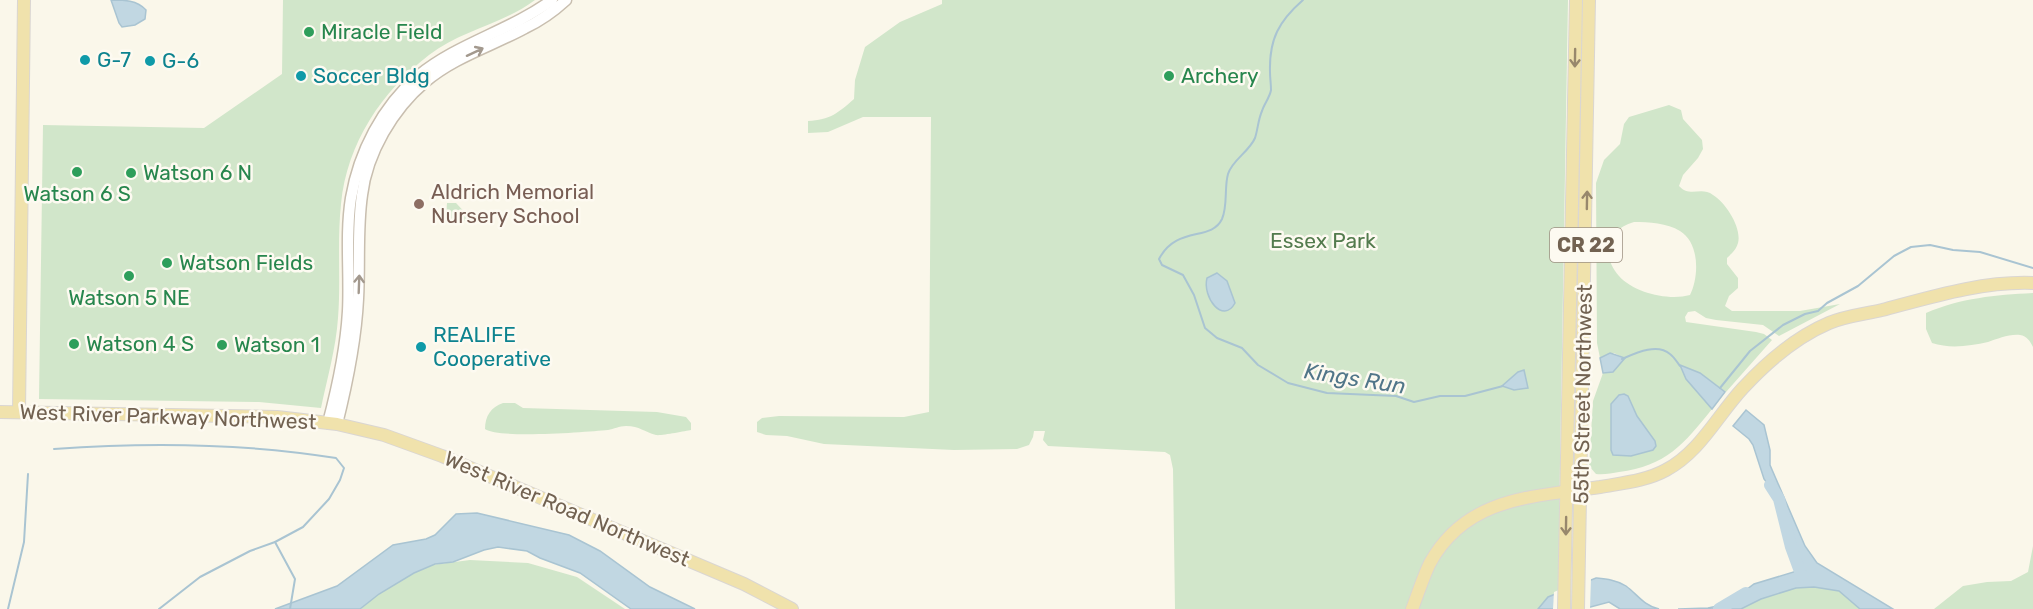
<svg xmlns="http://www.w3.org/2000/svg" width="2033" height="609" font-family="Rubik,sans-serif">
<rect width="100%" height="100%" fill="#faf7ea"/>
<!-- green -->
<g fill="#d1e6ca" fill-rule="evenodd">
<path d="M283 0H535C503 24 461 30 429 55 382 91 347 143 341 204 337 242 341 281 338 318 336 348 327 379 321 408L259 402 39 399 43 125 204 128 282 74Z"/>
<path d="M942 0H1568L1559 521 1567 609H1175L1173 469 1170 455 1165 452 1048 446 1043 440 1045 431H1034L1033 437 1029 445 1017 449 954 450 824 444 787 436 766 435 757 432V422L762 418 779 416 904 417 929 412 931 117H863L828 132 808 133V121C830 120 838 113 854 99L855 80 865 47 900 22 942 4Z"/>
<path d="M1669 105 1681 110 1683 119 1702 140 1703 149 1698 158 1683 175 1679 186C1690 198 1701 186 1713 195 1726 203 1742 228 1738 243 1736 250 1732 253 1727 258V264L1738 278V288L1729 296 1725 306 1732 311H1800L1840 304 1779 336 1763 325 1716 320 1706 318 1695 311 1688 312 1685 317 1686 322 1756 332 1764 334 1772 340 1726 392 1700 373 1689 382 1712 409C1684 444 1666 466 1619 472 1612 473 1604 475 1596 474L1589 466 1593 401 1603 373 1613 372 1624 358 1614 353 1600 358 1597 343 1596 183 1604 160 1620 144 1624 124 1629 117ZM1634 222C1649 222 1667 223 1680 231 1700 243 1699 277 1690 295 1669 301 1634 293 1619 276 1600 255 1608 229 1634 222Z"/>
<polygon points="447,203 456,203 470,218 470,221 446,220"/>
<path d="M2033 293V347C2030 341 2027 336 2020 335 2008 334 1998 339 1988 342 1970 346 1950 349 1932 343L1926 329V313C1961 298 1995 295 2033 293Z"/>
<path d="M503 403H515L523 408 657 412 686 417 691 423V430C685 431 661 436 656 435 644 432 640 426 626 426 619 426 614 429 608 430 586 432 499 439 485 429 485 416 491 407 503 403Z"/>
<polygon points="2033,546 2033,609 1934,609 1963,586 1987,582 2011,581 2028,572"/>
<polygon points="470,560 528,563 577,577 625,609 361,609 389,584 416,567"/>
<polygon points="1799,577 1840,591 1866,609 1719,609 1761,585"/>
</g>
<!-- water -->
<g fill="#c1d7e2" stroke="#a9c4d2" stroke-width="1.5">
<path d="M111 0C124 0 137 0 146 10L145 19 135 25 122 27 119 23Z"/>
<path d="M1217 273 1227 281 1235 303C1223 325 1202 297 1207 278Z"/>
<polygon points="1610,353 1625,358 1613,372 1603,373 1600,358"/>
<polygon points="1680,365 1700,373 1725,392 1712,409 1686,379"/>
<polygon points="1524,370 1528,388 1514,390 1502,386 1518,372"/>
<polygon points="1624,394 1628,396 1637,416 1655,441 1656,446 1653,450 1631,456 1613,455 1611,450 1611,404 1619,395"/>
<polygon points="1746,410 1764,425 1770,450 1770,465 1805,546 1817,563 1893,609 1860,609 1839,591 1814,587 1796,588 1761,599 1741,609 1678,609 1708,608 1727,604 1754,584 1797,571 1798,567 1791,547 1779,499 1764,479 1753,445 1749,439 1733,426"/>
<polygon points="477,513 569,535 600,551 650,587 695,609 631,609 580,573 540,558 527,551 498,547 484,550 453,562 435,564 414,573 379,594 360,609 275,609 337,586 393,545 426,539 435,535 456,514"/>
<path d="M1596 578C1606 579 1617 580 1626 586 1638 595 1643 605 1659 609H1620L1609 602 1583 609H1538L1548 597Z"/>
</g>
<!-- pier -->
<polygon fill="#faf7ea" points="1591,577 1590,609 1553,609 1554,592"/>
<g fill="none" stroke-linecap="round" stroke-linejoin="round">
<!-- stream -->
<g stroke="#a9c4d2" stroke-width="2">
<path d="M1303 0C1279 21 1269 39 1270 72 1270 78 1271 84 1271 90 1270 97 1264 104 1262 111 1258 120 1258 129 1255 138 1249 152 1232 160 1228 174 1224 188 1228 205 1222 219 1211 242 1177 225 1159 259L1162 265 1183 275 1194 295 1205 328 1217 338 1242 348 1258 365 1288 383 1327 393 1396 396 1414 402 1440 396H1465L1503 386"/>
<path d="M1622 359C1636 353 1657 343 1670 354 1674 357 1677 362 1680 366"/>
<polyline points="1720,388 1750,351 1783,325 1805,314 1818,311 1827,303 1858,286 1894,256 1911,247 1930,245 1953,250 1980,252 2033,268"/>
<path d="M54 449C148 442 242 443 336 458L344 468 340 480 329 499 303 527 275 542 250 551 200 577 159 609"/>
<polyline points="275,542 295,579 290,609"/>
<polyline points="8,609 24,542 28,474"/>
</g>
<!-- river -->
<g stroke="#c1d7e2" stroke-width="12">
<polyline points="1770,485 1779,499 1791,547 1802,577"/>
<polyline points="1719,609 1746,593"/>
</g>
<!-- minor casing -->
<g stroke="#c8beaf" stroke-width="13">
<g id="minor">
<path d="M328 423C337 389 346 346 348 311 350 274 345 235 351 198 359 152 382 107 418 76 458 43 510 31 552 0"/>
<path d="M337 424C347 384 356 341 358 299 360 264 357 229 362 195 367 153 393 109 425 82 454 57 492 46 525 28 540 21 554 11 566 0"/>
</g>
</g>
<!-- major casing -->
<g stroke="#dad6d2" stroke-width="14">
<g id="major">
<polyline points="0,412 277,417 337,424 384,435 442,456 744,584 792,609"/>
<polyline points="19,412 24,0"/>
<path d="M1412 609C1418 594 1423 577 1430 563 1467 496 1534 497 1600 487 1622 483 1646 481 1666 470 1700 452 1717 416 1743 388 1767 362 1796 337 1829 323 1845 316 1865 314 1882 310 1931 297 1982 281 2033 283"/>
<polyline points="1564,609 1576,0"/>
<polyline points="1578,609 1589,0"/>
</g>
</g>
<!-- minor -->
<use href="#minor" stroke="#fff" stroke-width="10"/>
<!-- major -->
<use href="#major" stroke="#f0e2ac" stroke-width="12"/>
</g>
<!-- one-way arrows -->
<defs><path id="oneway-shaft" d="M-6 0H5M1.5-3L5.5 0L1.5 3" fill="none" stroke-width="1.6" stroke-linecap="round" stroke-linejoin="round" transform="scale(1.5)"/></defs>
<g stroke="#a3998e">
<use href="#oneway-shaft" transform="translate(475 52) rotate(-25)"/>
<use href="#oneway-shaft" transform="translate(359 284) rotate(-88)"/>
</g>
<g stroke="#98886c">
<use href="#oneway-shaft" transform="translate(1575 58) rotate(91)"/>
<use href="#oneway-shaft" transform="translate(1587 200) rotate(-89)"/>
<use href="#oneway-shaft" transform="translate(1566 526) rotate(91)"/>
</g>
<!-- markers -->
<g fill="#2e9e5b" stroke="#fdfaf1" stroke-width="2">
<circle cx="309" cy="32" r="6"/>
<circle cx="1169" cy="76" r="6"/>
<circle cx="77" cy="172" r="6"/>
<circle cx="131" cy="173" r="6"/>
<circle cx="167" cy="263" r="6"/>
<circle cx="129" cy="276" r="6"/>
<circle cx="74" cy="344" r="6"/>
<circle cx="222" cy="345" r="6"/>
</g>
<g fill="#0f9aa8" stroke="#fdfaf1" stroke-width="2">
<circle cx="85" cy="60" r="6"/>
<circle cx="150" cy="61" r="6"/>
<circle cx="301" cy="76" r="6"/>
<circle cx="421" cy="347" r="6"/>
</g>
<circle fill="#8d6e63" stroke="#fdfaf1" stroke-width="2" cx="419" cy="204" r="6"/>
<g text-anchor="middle" stroke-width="5" stroke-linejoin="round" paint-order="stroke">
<!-- shield labels -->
<rect fill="#fdfaf1" stroke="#9c9081" stroke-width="1.5" x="1550" y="228" width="72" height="34" rx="4.5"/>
<g font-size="20" font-weight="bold" fill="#726251">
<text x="1586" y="252">CR 22</text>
</g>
<!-- leisure labels -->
<g font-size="21" fill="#27864d" stroke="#fdfaf1" text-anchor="start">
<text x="321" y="39">Miracle Field</text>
<text x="1181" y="83">Archery</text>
<text x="143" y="180">Watson 6 N</text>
<text x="77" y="201" text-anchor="middle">Watson 6 S</text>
<text x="179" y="270">Watson Fields</text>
<text x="129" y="305" text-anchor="middle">Watson 5 NE</text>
<text x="86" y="351">Watson 4 S</text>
<text x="234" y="352">Watson 1</text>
</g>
<!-- culture labels -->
<g font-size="21" fill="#0d838f" stroke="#fdfaf1" text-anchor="start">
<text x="97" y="67">G-7</text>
<text x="162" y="68">G-6</text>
<text x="313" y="83">Soccer Bldg</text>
<text x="433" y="342">REALIFE<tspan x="433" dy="24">Cooperative</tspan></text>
</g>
<!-- education labels -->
<g font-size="21" fill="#785e54" stroke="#fdfaf1" text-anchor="start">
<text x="431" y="199">Aldrich Memorial<tspan x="431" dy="24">Nursery School</tspan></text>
</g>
<!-- park labels -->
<g font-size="21" fill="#537b4d" stroke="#fdfaf1">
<text x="1323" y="248">Essex Park</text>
</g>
<!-- street labels -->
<g font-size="21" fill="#726251" stroke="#fdfaf1">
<text transform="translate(1583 394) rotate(-89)" y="7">55th Street Northwest</text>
<text transform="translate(168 417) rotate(2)" y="7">West River Parkway Northwest</text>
<text transform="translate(567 509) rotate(23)" y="7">West River Road Northwest</text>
</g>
<!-- water labels -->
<g font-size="22" font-style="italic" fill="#517689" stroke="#fdfaf1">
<text transform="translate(1355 378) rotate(9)" y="8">Kings Run</text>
</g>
</g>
</svg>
